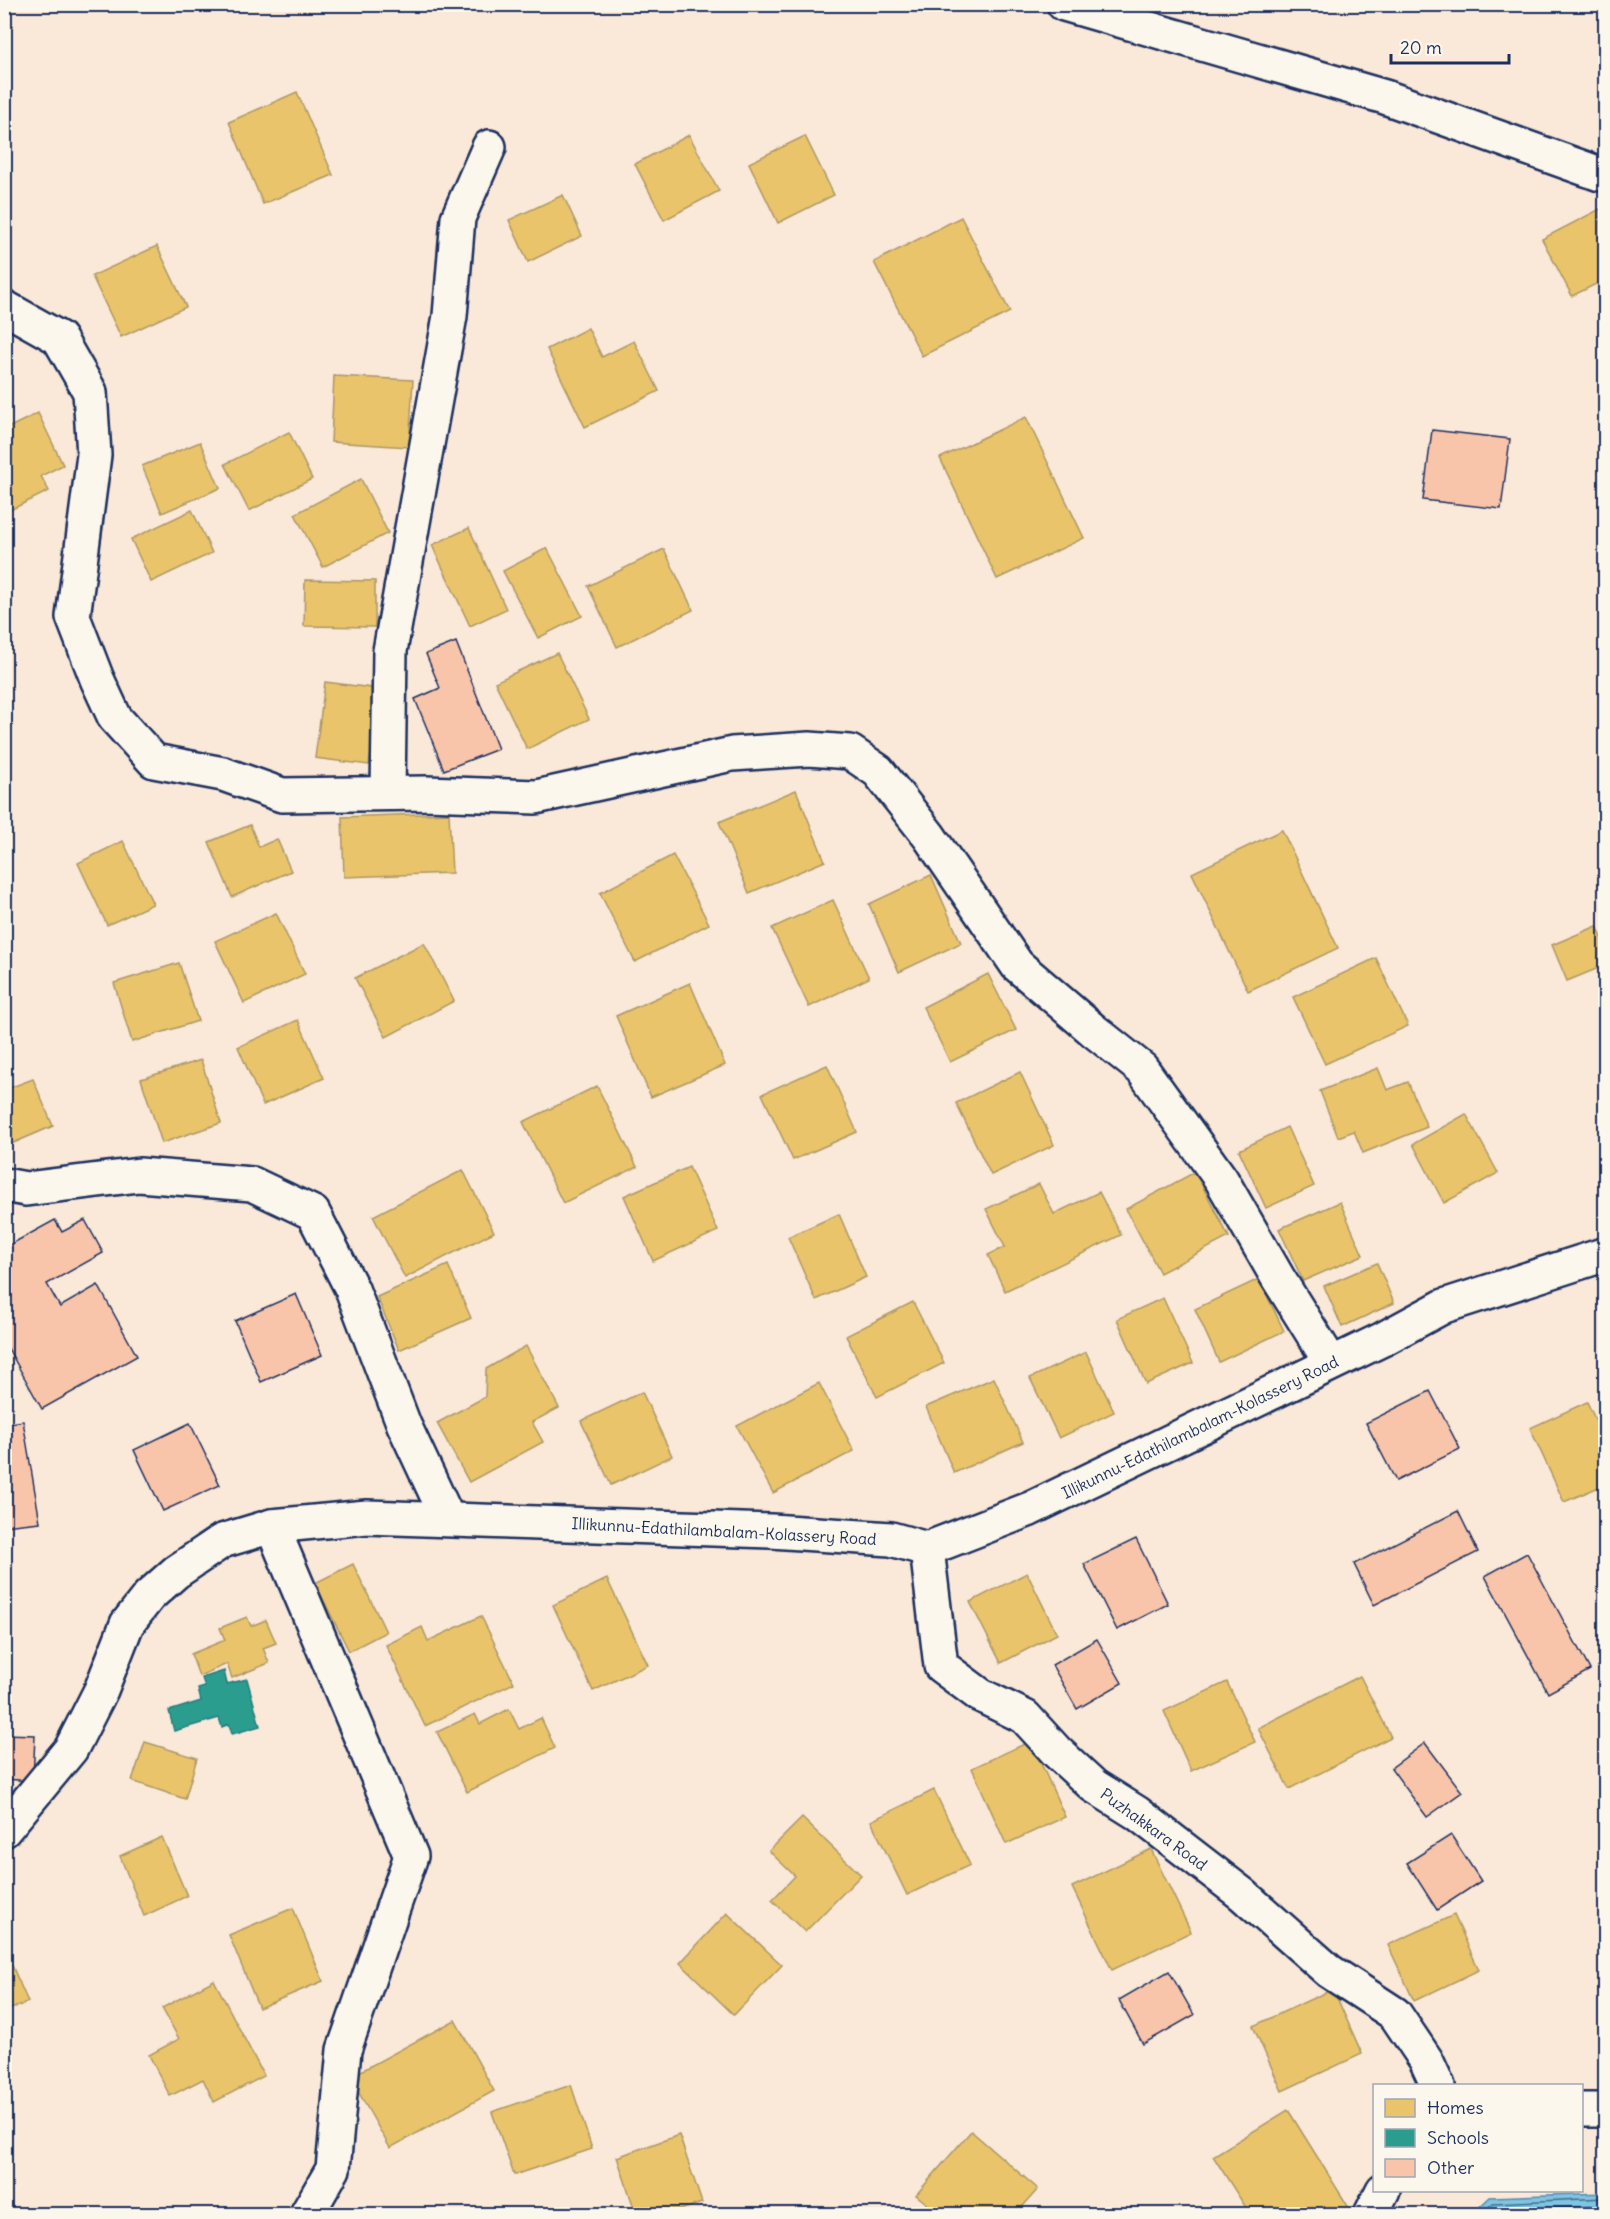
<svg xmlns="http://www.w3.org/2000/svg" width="1610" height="2219" font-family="Delius,sans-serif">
<rect width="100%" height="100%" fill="#fae8d8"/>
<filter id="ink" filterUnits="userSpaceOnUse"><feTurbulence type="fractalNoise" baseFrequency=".0167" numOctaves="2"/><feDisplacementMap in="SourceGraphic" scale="12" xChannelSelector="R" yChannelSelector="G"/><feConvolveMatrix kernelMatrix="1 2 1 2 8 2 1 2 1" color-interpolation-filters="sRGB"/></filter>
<g filter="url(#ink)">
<!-- water -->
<polygon fill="#7fc4e0" stroke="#5788ac" stroke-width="1.5" points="1605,2193 1605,2214 1472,2214 1490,2197"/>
<!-- homes -->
<g fill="#e9c46a" stroke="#ab9766" stroke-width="1.5">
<polygon points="297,92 333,175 263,204 229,122"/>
<polygon points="689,135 719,191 664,220 635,164"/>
<polygon points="805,136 834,195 778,223 749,163"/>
<polygon points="563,195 582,236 528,262 509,220"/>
<polygon points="1606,206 1606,279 1572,296 1542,239"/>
<polygon points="961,217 1010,312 922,356 874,262"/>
<polygon points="157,246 186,307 121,337 92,276"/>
<polygon points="588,328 602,357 634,341 659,391 585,427 547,349"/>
<polygon points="334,376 413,380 409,447 331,442"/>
<polygon points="38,413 63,465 41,476 49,491 4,513 4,430"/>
<polygon points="1026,417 1084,538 997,579 940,458"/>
<polygon points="289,432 312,479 249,511 225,464"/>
<polygon points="200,442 220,488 162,513 142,466"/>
<polygon points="361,479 388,533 323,567 295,514"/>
<polygon points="192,510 212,553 151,582 131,539"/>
<polygon points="469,528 506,609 470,626 432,545"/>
<polygon points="547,548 582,616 538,638 503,571"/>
<polygon points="664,549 693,610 617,647 588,586"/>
<polygon points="305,580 375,581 375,627 304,626"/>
<polygon points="557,653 589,719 527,749 495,682"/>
<polygon points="325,682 380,689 369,765 315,758"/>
<polygon points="796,790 825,861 749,893 719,822"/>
<polygon points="449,813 452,873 344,877 342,817"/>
<polygon points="250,825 259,847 277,839 291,871 232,897 209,842"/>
<polygon points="1282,830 1338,948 1248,991 1192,873"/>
<polygon points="123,841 153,904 107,925 78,863"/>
<polygon points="673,855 709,924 635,962 600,893"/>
<polygon points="931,875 961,943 899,972 869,904"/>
<polygon points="833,900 869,978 809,1007 772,928"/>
<polygon points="276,913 305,974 244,1003 215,941"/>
<polygon points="1597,926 1606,947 1606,965 1567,981 1552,945"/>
<polygon points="424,943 454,1001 386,1037 355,978"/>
<polygon points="1376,958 1408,1026 1325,1064 1293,997"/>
<polygon points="179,963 198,1021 132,1042 114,983"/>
<polygon points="988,974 1016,1030 950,1062 923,1007"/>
<polygon points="690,983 725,1065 651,1097 616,1016"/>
<polygon points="298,1020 324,1078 263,1105 238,1047"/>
<polygon points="201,1060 221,1123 162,1143 141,1079"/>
<polygon points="827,1065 857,1132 793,1160 762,1094"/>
<polygon points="1378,1068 1387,1090 1408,1082 1427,1127 1363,1153 1354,1131 1338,1137 1320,1091"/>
<polygon points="1020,1072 1054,1145 991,1175 956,1103"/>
<polygon points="33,1079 53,1126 4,1147 4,1090"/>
<polygon points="597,1086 637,1167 563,1203 523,1122"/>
<polygon points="1466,1114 1498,1173 1444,1203 1413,1144"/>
<polygon points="1287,1127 1314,1186 1266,1208 1239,1150"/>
<polygon points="689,1167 718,1231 653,1261 624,1196"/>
<polygon points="463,1170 494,1232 405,1278 373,1216"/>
<polygon points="1195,1172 1229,1237 1160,1273 1126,1209"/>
<polygon points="1039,1184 1054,1214 1099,1192 1121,1235 1005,1291 988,1255 1005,1247 986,1209"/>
<polygon points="1340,1202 1363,1255 1303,1281 1279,1229"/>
<polygon points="839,1214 866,1277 816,1300 788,1237"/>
<polygon points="1377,1263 1394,1303 1342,1327 1324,1286"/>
<polygon points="448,1265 471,1318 399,1350 377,1297"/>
<polygon points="1259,1279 1284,1331 1219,1362 1195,1309"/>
<polygon points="1163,1298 1193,1363 1146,1384 1117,1319"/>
<polygon points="913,1302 944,1363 877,1397 846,1336"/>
<polygon points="526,1346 559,1408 532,1422 543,1442 469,1482 437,1423 485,1397 486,1369"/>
<polygon points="1086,1352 1114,1412 1059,1438 1030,1378"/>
<polygon points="994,1378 1023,1442 954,1473 926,1407"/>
<polygon points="819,1383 854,1451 773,1493 737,1426"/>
<polygon points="642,1392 672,1456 611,1485 581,1421"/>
<polygon points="1587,1402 1606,1442 1606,1484 1564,1502 1530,1428"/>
<polygon points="353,1564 386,1632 349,1651 315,1583"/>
<polygon points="1027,1573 1057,1634 1001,1663 970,1602"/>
<polygon points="607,1579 648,1665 593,1691 553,1605"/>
<polygon points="481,1616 514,1683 425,1726 386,1645 422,1627 428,1641"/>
<polygon points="247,1617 251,1626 266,1620 276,1643 263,1648 269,1663 232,1678 227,1664 199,1676 191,1654 225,1640 220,1628"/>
<polygon points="1360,1676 1391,1737 1289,1789 1258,1728"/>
<polygon points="1227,1682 1255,1742 1191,1771 1164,1711"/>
<polygon points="509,1709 519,1729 541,1718 555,1748 467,1792 437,1732 475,1714 480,1724"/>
<polygon points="1031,1741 1065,1817 1006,1844 972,1768"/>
<polygon points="145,1742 197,1758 185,1799 132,1781"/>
<polygon points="934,1790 970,1865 907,1895 871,1821"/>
<polygon points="802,1818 861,1875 805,1932 772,1900 795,1876 769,1851"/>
<polygon points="162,1837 187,1896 144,1916 120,1856"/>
<polygon points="1151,1849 1191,1932 1112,1970 1072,1887"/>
<polygon points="293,1908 323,1981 259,2008 229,1935"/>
<polygon points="727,1913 782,1965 734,2015 680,1963"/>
<polygon points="1454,1915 1479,1970 1414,2001 1388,1945"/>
<polygon points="4,1947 28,2002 4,2012"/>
<polygon points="214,1980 264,2076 214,2102 203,2079 170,2096 149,2055 179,2039 162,2008"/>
<polygon points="1333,1989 1362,2054 1282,2091 1253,2026"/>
<polygon points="455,2020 494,2091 390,2148 350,2077"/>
<polygon points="571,2085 592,2149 514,2175 492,2112"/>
<polygon points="1288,2110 1351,2211 1346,2214 1250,2214 1213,2156"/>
<polygon points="971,2131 1038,2189 1016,2214 940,2214 916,2195"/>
<polygon points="679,2135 702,2203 667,2214 636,2214 617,2157"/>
</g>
<!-- schools -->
<polygon fill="#2a9d8f" stroke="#267c80" stroke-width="1.5" points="224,1671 227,1684 247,1679 260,1726 232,1734 229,1724 222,1727 219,1718 174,1731 169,1711 201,1701 198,1689 205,1687 202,1678"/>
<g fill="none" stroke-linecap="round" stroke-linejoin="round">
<!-- shore -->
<g stroke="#436b92" stroke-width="1.5">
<polyline points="1481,2214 1493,2203 1606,2198"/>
<polyline points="1491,2214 1497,2210 1606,2206"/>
</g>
</g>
<!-- building -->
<g fill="#f9c5aa" stroke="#1b2f5e" stroke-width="1.5">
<polygon points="1432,430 1510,439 1501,509 1423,500"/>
<polygon points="456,642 498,749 444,770 415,699 440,688 426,654"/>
<polygon points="55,1220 62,1232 85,1220 103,1253 47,1284 60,1307 98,1285 137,1356 42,1409 4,1341 4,1248"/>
<polygon points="296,1294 322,1355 261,1382 235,1321"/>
<polygon points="1430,1391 1460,1449 1396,1481 1366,1423"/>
<polygon points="23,1421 40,1522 4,1526 4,1424"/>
<polygon points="190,1423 220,1485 163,1511 134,1450"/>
<polygon points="1458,1511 1478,1552 1374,1605 1354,1564"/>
<polygon points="1136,1539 1168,1604 1117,1630 1084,1564"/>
<polygon points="1527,1553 1590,1670 1548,1693 1485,1576"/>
<polygon points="1097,1639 1122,1683 1077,1709 1052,1665"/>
<polygon points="4,1734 35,1735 33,1781 4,1779"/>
<polygon points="1425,1743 1462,1792 1427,1817 1391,1768"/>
<polygon points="1451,1835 1481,1881 1437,1910 1407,1863"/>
<polygon points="1169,1971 1194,2015 1143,2044 1119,2000"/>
</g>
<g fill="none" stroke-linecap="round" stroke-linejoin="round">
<!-- minor casing -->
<g stroke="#1b2f5e" stroke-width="38">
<g id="minor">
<polyline points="1064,4 1385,97 1600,174 1606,173"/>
<polyline points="4,307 59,338 90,392 94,455 73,617 97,679 115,718 154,761 223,774 282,795 426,793 536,797 732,754 809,749 850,752 878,771 929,836 1017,965 1093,1030 1142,1069 1221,1179 1278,1278 1331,1363"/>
<polyline points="388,793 390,651 450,316 458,218 489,147"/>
<polyline points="4,1185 26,1189 139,1175 252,1184 313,1213 352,1289 404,1425 448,1519"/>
<polyline points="272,1526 411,1856 344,2050 333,2169 307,2214"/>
<polyline points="927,1549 941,1666 980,1695 1025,1717 1057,1752 1094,1786 1137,1813 1242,1894 1329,1971 1395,2014 1426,2060 1438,2086"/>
<polyline points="1582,2110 1606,2110"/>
<polyline points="1371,2214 1383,2190"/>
</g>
</g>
<!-- major casing -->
<g stroke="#1b2f5e" stroke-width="38">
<polyline id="major" points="4,1830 71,1749 101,1690 127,1624 149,1596 176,1572 222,1541 272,1526 367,1517 771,1531 891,1539 927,1549 1030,1509 1383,1339 1444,1306 1606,1254"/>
</g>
<!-- minor -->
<use href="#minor" stroke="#fbf7ec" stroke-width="33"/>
<!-- major -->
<use href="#major" stroke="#fbf7ec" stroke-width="33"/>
</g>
</g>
<g text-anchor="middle" stroke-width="6" stroke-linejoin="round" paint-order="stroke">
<!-- street labels -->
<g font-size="16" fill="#1b2f5e" stroke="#fbf7ec">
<text transform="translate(1200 1427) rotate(-26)" y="6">Illikunnu-Edathilambalam-Kolassery Road</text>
<text transform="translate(724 1531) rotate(3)" y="6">Illikunnu-Edathilambalam-Kolassery Road</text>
<text transform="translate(1154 1829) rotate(36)" y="6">Puzhakkara Road</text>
</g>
</g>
<!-- margin -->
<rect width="1610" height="2219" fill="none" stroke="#fbf7ec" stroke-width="24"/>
<rect x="12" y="12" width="1586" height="2195" fill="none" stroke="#1b2f5e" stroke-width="2" filter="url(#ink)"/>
<!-- legend -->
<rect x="1373" y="2084" width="210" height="108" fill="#fbf7ec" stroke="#a1a7b3" stroke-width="1.5"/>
<rect x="1385" y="2099" width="30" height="18" fill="#e9c46a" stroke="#a1a7b3" stroke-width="1.5"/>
<text x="1427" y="2114" font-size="18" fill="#1b2f5e">Homes</text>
<rect x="1385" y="2129" width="30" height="18" fill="#2a9d8f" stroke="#a1a7b3" stroke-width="1.5"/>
<text x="1427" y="2144" font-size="18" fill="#1b2f5e">Schools</text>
<rect x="1385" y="2159" width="30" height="18" fill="#f9c5aa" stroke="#a1a7b3" stroke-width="1.5"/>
<text x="1427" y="2174" font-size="18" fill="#1b2f5e">Other</text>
<!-- scale -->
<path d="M1391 54v9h118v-9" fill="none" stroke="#1b2f5e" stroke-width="3"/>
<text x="1400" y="54" font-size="18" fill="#1b2f5e" stroke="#fbf7ec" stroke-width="4.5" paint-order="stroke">20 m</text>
</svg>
